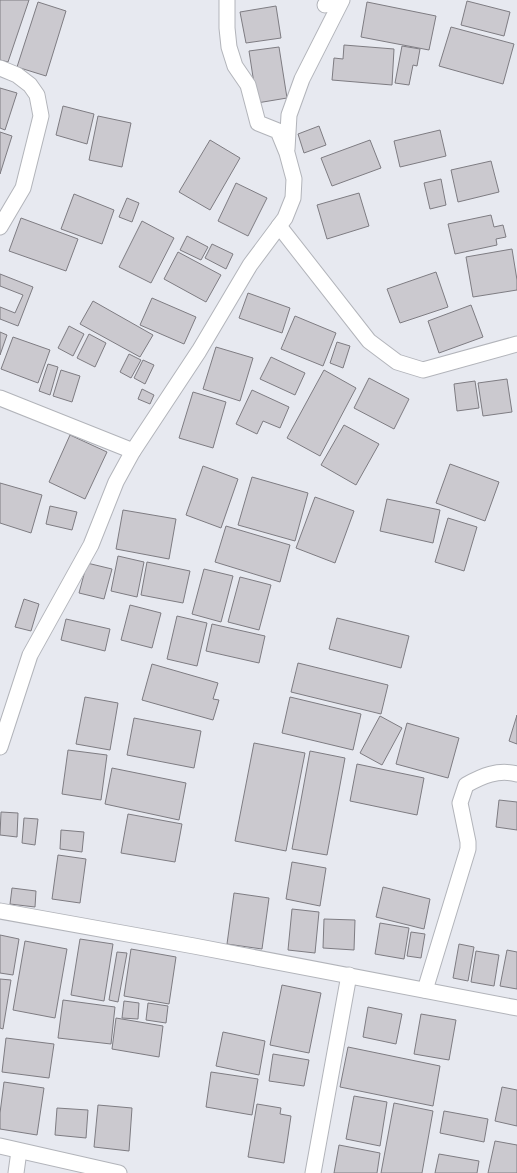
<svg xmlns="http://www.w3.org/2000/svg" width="517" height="1173" font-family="Lato,sans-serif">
<rect width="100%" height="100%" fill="#e7e9f0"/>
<!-- building -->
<g fill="#cbc9cf" stroke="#7e7c82">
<polygon points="0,0 29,0 8,62 0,60"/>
<polygon points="467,1 510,12 504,36 461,25"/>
<polygon points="38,2 66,11 46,76 17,67"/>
<polygon points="367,2 436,16 429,50 361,37"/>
<polygon points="276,6 281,38 246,43 240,12"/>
<polygon points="451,27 514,44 503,84 439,66"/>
<polygon points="344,45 394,49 392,85 332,80 334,58 343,59"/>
<polygon points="402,46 420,49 417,66 413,65 409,85 395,83"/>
<polygon points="279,47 287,98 257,103 249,51"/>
<polygon points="0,88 17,93 5,130 0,128"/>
<polygon points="63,106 94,114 87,144 56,135"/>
<polygon points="98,116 131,123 122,167 89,160"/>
<polygon points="319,126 326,145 304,153 298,134"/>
<polygon points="440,130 446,156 400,167 394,141"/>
<polygon points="0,132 12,136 0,174"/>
<polygon points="210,140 240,158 210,210 179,192"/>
<polygon points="370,140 381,168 332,186 321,158"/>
<polygon points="491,161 499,192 458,202 451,170"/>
<polygon points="441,179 446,205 430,209 424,183"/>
<polygon points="236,183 267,198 248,236 218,221"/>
<polygon points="359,193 369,226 327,239 317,205"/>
<polygon points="74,194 114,210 102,244 61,229"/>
<polygon points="127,198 139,203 132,222 119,217"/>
<polygon points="491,215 494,227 503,225 506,237 496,239 497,245 455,254 448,224"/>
<polygon points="21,218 78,239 66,271 9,251"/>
<polygon points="142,221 174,238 151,283 119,267"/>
<polygon points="187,236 208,247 201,260 180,250"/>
<polygon points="212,244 233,254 226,269 205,258"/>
<polygon points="512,249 517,280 517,290 473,297 466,257"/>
<polygon points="178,252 221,275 206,302 164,279"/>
<polygon points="436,272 448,307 400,323 387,289"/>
<polygon points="0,274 33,287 18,326 0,319 0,307 15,313 23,295 0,286"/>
<polygon points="248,293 290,308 282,333 239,318"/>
<polygon points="152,298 196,317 184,344 140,325"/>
<polygon points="93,301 153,335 140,357 80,324"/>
<polygon points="471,305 483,337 439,353 428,321"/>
<polygon points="295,316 336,333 323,366 281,349"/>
<polygon points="69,326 84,334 73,356 58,348"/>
<polygon points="0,332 7,335 0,355"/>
<polygon points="89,334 106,343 95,367 77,358"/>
<polygon points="13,337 50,350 38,383 1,369"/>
<polygon points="337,342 350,346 343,368 330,363"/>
<polygon points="216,347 253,358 240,401 203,389"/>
<polygon points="129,354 141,360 131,378 120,372"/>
<polygon points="271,357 305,373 295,395 260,379"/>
<polygon points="143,360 154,365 145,384 134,378"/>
<polygon points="48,364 58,367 50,395 39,391"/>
<polygon points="61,370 80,376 72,402 53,396"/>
<polygon points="324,370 356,388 320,456 287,438"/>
<polygon points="369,378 409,399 394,429 354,408"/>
<polygon points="507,379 512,412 483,416 478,383"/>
<polygon points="475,381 479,408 457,411 454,384"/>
<polygon points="142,389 154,395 150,404 138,399"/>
<polygon points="252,390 289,407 280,428 263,421 257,434 236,424"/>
<polygon points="193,392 226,402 213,448 179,438"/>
<polygon points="344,425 379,444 356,485 321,465"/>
<polygon points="70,435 107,452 85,499 49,482"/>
<polygon points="450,464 499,482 485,521 436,503"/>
<polygon points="203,466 238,479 221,528 186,515"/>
<polygon points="252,477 308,493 295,541 238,525"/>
<polygon points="0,483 42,495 31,533 0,523"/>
<polygon points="315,497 354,511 335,563 296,548"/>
<polygon points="387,499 440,510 433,543 380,531"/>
<polygon points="50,506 77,512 72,530 46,524"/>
<polygon points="123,510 176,519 169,559 116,549"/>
<polygon points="448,518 477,527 464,571 435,562"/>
<polygon points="226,526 290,545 280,582 215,562"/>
<polygon points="118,556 144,562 137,597 111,591"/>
<polygon points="147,562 190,571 183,603 141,595"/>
<polygon points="87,563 112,569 104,599 79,593"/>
<polygon points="204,569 233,576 221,622 192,614"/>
<polygon points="240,577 271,585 259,630 228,622"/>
<polygon points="24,599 39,604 31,631 15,627"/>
<polygon points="130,605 161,613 152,648 121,640"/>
<polygon points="177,616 207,623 197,666 167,659"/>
<polygon points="337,618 409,636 401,668 329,649"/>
<polygon points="66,619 110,629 105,651 61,640"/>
<polygon points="212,624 265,636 259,663 206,651"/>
<polygon points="298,663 388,685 381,714 291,692"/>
<polygon points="152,664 218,683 213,699 219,700 213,720 142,700"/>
<polygon points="85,697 118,703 110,750 76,744"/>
<polygon points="290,697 361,714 353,750 282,733"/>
<polygon points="517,715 517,744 509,741"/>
<polygon points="380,716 402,728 382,765 360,753"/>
<polygon points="134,718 201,731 194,768 127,755"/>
<polygon points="407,723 459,738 448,778 396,764"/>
<polygon points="254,743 305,753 286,851 235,841"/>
<polygon points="68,750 107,755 101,800 62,794"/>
<polygon points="310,751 345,758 327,855 292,849"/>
<polygon points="357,764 424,778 417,815 350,801"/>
<polygon points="112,768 186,783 179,820 105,804"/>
<polygon points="499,800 517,802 517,830 496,827"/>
<polygon points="1,812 18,813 17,837 0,835"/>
<polygon points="128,814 182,824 175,862 121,853"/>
<polygon points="24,818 38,819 35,845 22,843"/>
<polygon points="61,830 84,832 82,852 60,849"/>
<polygon points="58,855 86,859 80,903 52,899"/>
<polygon points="292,862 326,868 320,906 286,899"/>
<polygon points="383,887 430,899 424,929 376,917"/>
<polygon points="12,888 36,891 35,907 10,904"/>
<polygon points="234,893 269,898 262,949 227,944"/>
<polygon points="292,909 319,912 315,953 288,950"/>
<polygon points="324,919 355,920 354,950 323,948"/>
<polygon points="380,923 409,928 404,959 375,954"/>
<polygon points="411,932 425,934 421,958 407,956"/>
<polygon points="0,935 19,939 13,975 0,973"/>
<polygon points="80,939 113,944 104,1001 71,995"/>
<polygon points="25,941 67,949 55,1018 13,1010"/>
<polygon points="459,944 474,947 468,981 453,978"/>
<polygon points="131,949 176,957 169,1004 124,996"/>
<polygon points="507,950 517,952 517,989 500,986"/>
<polygon points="476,951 499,955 494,986 471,982"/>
<polygon points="117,952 127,953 118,1002 109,1000"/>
<polygon points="0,979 11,980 3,1029 0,1028"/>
<polygon points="282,985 321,993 309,1053 270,1045"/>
<polygon points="63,1000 115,1007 111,1044 58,1038"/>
<polygon points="124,1001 139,1003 138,1019 122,1018"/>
<polygon points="148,1003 168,1006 166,1023 146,1020"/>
<polygon points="368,1007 402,1014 396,1044 363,1037"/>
<polygon points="421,1014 456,1020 449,1060 414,1054"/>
<polygon points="116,1018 163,1026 159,1057 112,1049"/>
<polygon points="223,1032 265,1041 259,1075 216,1066"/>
<polygon points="6,1038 54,1044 49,1078 2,1072"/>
<polygon points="348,1047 440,1066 433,1106 340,1087"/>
<polygon points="273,1054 309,1060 304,1086 269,1081"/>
<polygon points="211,1072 258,1079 252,1115 206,1107"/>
<polygon points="4,1082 44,1088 37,1135 0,1129 0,1113"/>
<polygon points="502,1087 517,1090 517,1126 495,1121"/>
<polygon points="354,1096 387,1102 380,1146 346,1139"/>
<polygon points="394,1103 433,1111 422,1173 381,1173"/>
<polygon points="257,1104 281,1108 280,1114 291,1116 284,1163 248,1157"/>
<polygon points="98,1105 132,1108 129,1151 94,1147"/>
<polygon points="57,1108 88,1110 86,1138 55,1135"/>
<polygon points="444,1111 488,1119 484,1142 440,1133"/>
<polygon points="495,1141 517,1145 517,1173 488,1173"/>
<polygon points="339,1145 380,1153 377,1173 334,1173"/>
<polygon points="439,1154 479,1161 477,1173 435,1173"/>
</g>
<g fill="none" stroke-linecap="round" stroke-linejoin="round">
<!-- street casing -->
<g stroke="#b2b4ba" stroke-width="17">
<g id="street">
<polyline points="325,5 330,0"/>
<polyline points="0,68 17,75 30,85 37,95 41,116 23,188 0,227"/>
<polyline points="287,149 289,115 302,79 342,0"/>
<polyline points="279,226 369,341 397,362 423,370 517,344"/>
<polyline points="0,398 133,451"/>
<polyline points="0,747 30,655 91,545 116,482 133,451 199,351 250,265 285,218 293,198 294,179 287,153 278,131 258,123 248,85 235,66 229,47 227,28 227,0"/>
<polyline points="0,911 194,946 517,1008"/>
<path d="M425 990 468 849V842L460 803 466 785C482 776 498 769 517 774"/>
<polyline points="0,1146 119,1173"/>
<polyline points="16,1173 19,1151"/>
<polyline points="313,1173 349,975"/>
</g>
</g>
<!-- street -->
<use href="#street" stroke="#fff" stroke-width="15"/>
</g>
</svg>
